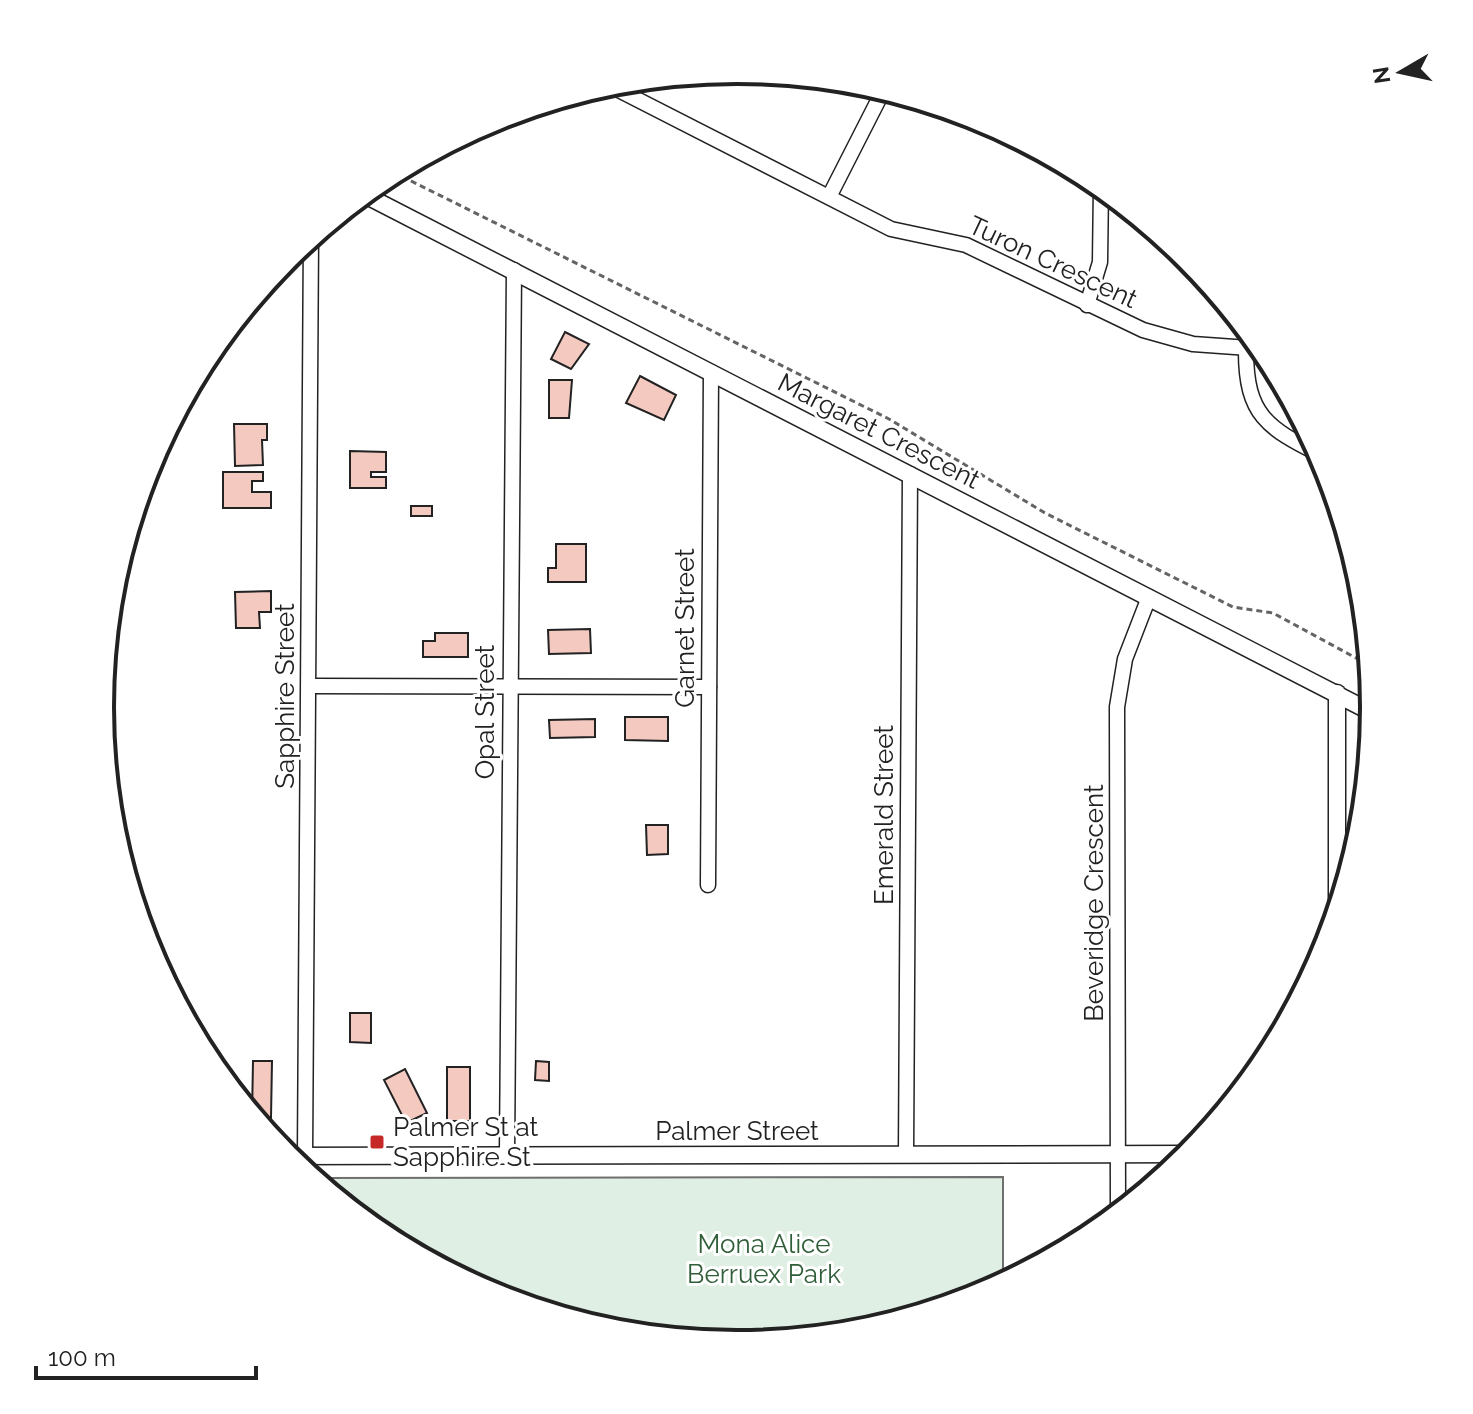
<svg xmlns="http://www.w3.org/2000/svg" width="1473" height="1414" font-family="Raleway,sans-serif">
<rect width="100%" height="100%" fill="#fff"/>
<!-- green -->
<polygon fill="#e0efe3" stroke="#6f6f6f" stroke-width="2" points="1003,1177 1003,1284 980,1296 860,1332 736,1344 612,1332 492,1295 382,1236 312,1178"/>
<!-- building -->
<g fill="#f3c9c0" stroke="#222" stroke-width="2">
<polygon points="565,332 589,344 571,369 551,359"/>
<polygon points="640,376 676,395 664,420 626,403"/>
<polygon points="549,380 572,380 569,418 549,418"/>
<polygon points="234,424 267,424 267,440 262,440 263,465 235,466"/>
<polygon points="350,451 386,452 386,472 371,472 371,477 386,477 386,488 350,488"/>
<polygon points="223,472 263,472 263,481 252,481 252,492 271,492 271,508 223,508"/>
<rect x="411" y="506" width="21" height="10"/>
<polygon points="556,544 586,544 586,582 548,582 548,568 556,568"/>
<polygon points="271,591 271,612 259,612 260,628 236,628 235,592"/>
<polygon points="590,629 591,653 549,654 548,630"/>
<polygon points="435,633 468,633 468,657 423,657 423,641 435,641"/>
<polygon points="625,717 668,717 668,741 625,740"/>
<polygon points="595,719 595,737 550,738 549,720"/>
<polygon points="646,825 668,825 668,854 647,855"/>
<polygon points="350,1013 371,1013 371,1043 350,1042"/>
<polygon points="253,1061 272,1061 271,1118 252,1116"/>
<polygon points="536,1061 549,1062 549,1081 535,1080"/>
<rect x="447" y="1067" width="23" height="54"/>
<polygon points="405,1069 427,1113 406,1123 384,1080"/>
</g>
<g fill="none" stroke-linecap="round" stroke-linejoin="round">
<!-- minor casing -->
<g stroke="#222" stroke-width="17">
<g id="minor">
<polyline points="607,84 891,229 966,245 1143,330 1193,344 1263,349"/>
<polyline points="830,195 884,89"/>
<polyline points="1087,305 1100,262 1101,186"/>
<path d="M1246 351C1246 415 1267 428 1321 455"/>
<polyline points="309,686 709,687"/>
<polyline points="708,885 711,372"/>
<polyline points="507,1154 514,270"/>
<polyline points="906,1155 910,474"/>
<polyline points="305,1156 311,236"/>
<polyline points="1118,1214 1117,707 1125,659 1149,597"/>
</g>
</g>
<!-- tertiary casing -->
<g stroke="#222" stroke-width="19">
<g id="tertiary">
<polyline points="363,194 1373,713"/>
<polyline points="1337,912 1337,693"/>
<polyline points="285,1156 1189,1154"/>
</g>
</g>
<!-- path -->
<polyline stroke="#646464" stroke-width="3" stroke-dasharray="6 4" stroke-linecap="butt" points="393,172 889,419 1045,513 1233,607 1273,613 1369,665"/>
<!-- minor -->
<use href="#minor" stroke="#fff" stroke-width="14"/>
<!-- tertiary -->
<use href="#tertiary" stroke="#fff" stroke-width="16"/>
</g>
<!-- markers -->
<rect fill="#c62828" stroke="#fff" stroke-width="3" x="369" y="1134" width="16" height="16" rx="4"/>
<g text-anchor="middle" stroke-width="6" stroke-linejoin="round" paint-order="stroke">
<!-- street labels -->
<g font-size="26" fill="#222" stroke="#fff">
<text transform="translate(1053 262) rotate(25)" y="9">Turon Crescent</text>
<text transform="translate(879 431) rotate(27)" y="9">Margaret Crescent</text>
<text transform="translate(685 628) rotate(-90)" y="9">Garnet Street</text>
<text transform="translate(285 696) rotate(-90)" y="9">Sapphire Street</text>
<text transform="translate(485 712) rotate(-90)" y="9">Opal Street</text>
<text transform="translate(884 815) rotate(-90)" y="9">Emerald Street</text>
<text transform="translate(1094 903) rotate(-90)" y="9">Beveridge Crescent</text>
<text x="737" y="1140">Palmer Street</text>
</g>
<!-- poi labels -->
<g font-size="26" fill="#222" stroke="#fff" text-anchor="start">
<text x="393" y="1136">Palmer St at<tspan x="393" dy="30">Sapphire St</tspan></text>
</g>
<!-- park labels -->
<g font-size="26" fill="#2f5e38" stroke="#fff">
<text x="764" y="1253">Mona Alice<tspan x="764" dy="30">Berruex Park</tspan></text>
</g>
</g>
<!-- crop -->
<path d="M0 0H1473V1414H0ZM114 707a623 623 0 1 1 1246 0a623 623 0 1 1-1246 0Z" fill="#fff" fill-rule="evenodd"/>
<path fill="none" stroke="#222" stroke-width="4" d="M114 707a623 623 0 1 1 1246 0a623 623 0 1 1-1246 0Z"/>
<!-- north arrow -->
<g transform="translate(1401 72) rotate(261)" stroke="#ffffff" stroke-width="6" paint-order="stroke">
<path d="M0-6L14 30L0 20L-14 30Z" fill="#222222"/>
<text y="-12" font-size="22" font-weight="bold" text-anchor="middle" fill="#222222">N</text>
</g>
<!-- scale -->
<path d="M36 1366v12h220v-12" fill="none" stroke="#222222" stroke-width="4"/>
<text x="48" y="1366" font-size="24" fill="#222222" stroke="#ffffff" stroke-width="6" paint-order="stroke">100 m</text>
</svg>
